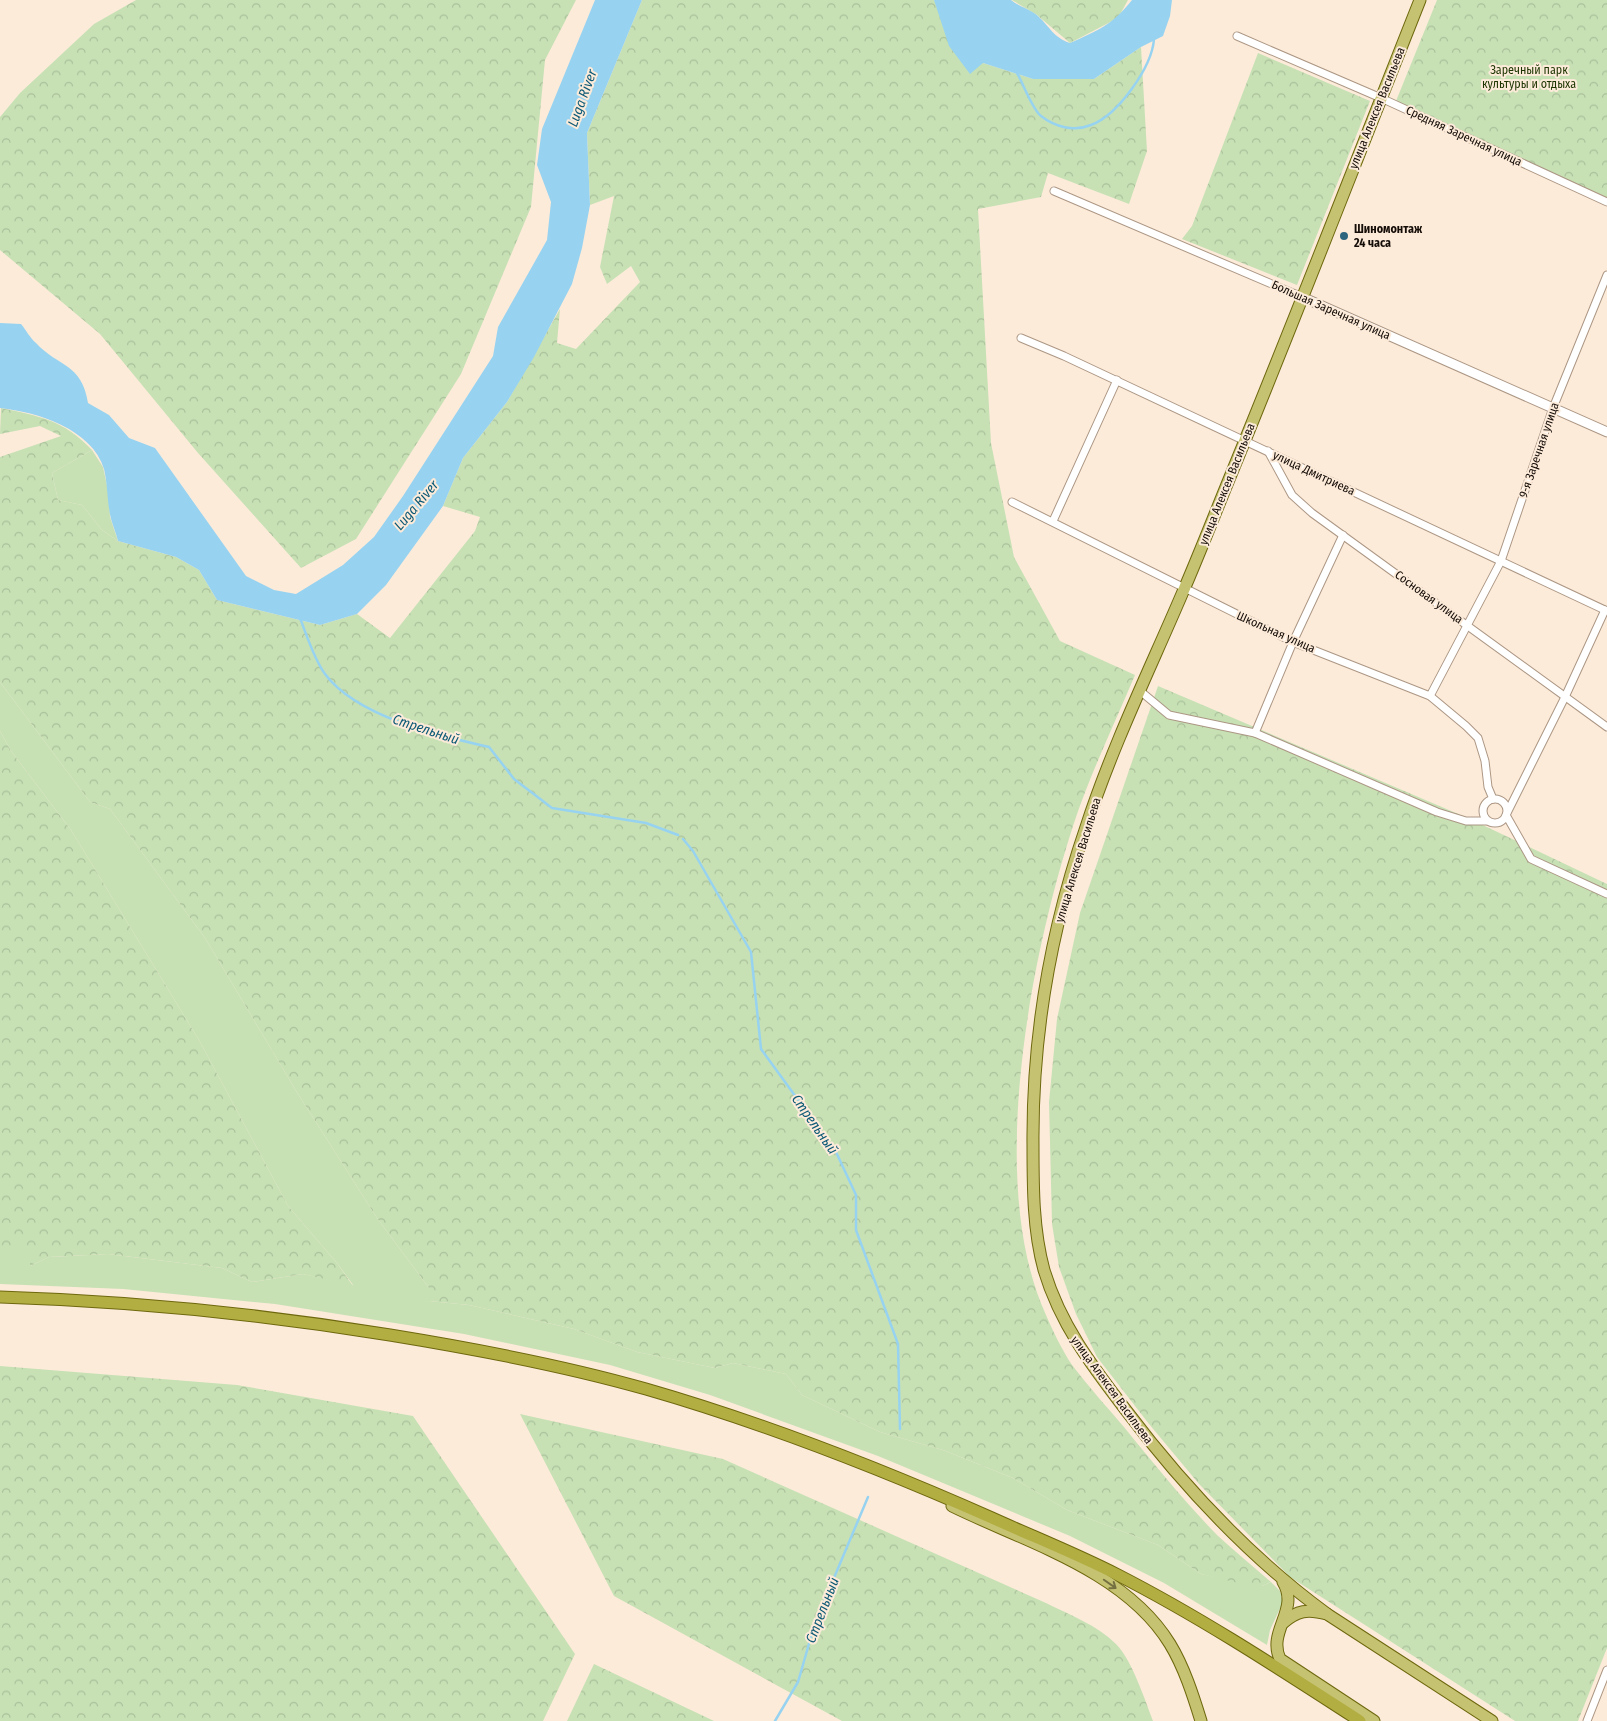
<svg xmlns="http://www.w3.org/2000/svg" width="1607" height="1721" font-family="'Fira Sans Condensed',sans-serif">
<defs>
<pattern id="forest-crowns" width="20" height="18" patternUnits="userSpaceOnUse" patternTransform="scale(1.25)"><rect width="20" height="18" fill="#c7e1b5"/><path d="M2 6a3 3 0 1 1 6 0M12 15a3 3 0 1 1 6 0" fill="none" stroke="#aac09a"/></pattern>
</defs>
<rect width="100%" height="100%" fill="#fdebda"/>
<!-- grass -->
<g fill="#c7e1b5">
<polygon points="92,450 103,467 109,495 110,517 118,541 102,530 82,505 58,500 52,473"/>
<polygon points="0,682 90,802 110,809 205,938 298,1094 377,1218 429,1288 429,1301 469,1305 574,1329 637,1352 715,1368 733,1363 786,1374 802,1395 880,1432 943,1450 1013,1478 1067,1510 1158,1545 1201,1574 1262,1586 1271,1582 1280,1591 1283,1602 1270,1630 1267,1645 1164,1583 1070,1536 878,1456 710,1395 610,1365 464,1334 275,1304 123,1289 0,1284 0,1247 30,1247 30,1266 49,1257 108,1254 222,1268 252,1282 303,1274 353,1285 337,1263 288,1206 199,1040 71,830 11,751 0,731"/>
</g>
<!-- forest -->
<g fill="url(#forest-crowns)">
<polygon points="136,0 576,0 545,60 531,207 461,374 356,539 301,568 198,453 100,334 0,250 0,117 20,93 94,24"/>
<path d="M642 0H934L983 63 1033 79H1094L1141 47 1147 151 1129 204 1048 173 1041 197 978 209 991 443 1014 557 1060 641 1135 675C1114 725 1090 774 1073 826 1030 959 986 1184 1046 1315 1053 1331 1062 1350 1072 1365 1088 1386 1107 1407 1124 1427 1154 1464 1184 1501 1217 1535 1234 1551 1253 1566 1271 1582L1262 1586H1250L1201 1574 1158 1545 1067 1510 1013 1478 943 1450 880 1432 802 1395 786 1374 733 1363 715 1368 637 1352 574 1329 469 1305 429 1301V1288L377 1218 298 1094 205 938 110 809 90 802 0 682V457L61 436 40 426 0 434 1 408C39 416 64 420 92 450L52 473 58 500 82 505 102 530 118 541 176 557 199 570 217 600 320 625 357 614 390 638 475 531 480 517 443 506 463 458 507 402 560 309 557 343 576 349 640 282 631 266 607 284 600 267 614 196 590 205 587 133Z"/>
<polygon points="1012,0 1128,0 1118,18 1070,43 1037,15"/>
<polygon points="1437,0 1607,0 1607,198 1396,101"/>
<polygon points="1258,53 1370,101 1297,285 1182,239 1192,226"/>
<polygon points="1158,686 1470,819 1607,884 1607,1648 1578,1721 1515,1721 1290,1577 1199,1484 1149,1424 1097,1357 1076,1314 1059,1267 1052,1224 1049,1102 1057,1019 1080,913"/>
<polygon points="0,731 11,751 71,830 199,1040 288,1206 337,1263 353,1286 303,1274 252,1282 222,1268 108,1254 49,1257 30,1266 30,1247 0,1247"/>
<polygon points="0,1366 237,1385 413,1416 575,1654 543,1721 0,1721"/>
<path d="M520 1414 723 1459 1046 1603C1070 1615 1097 1625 1116 1644 1132 1660 1145 1700 1153 1721H842L614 1596Z"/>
<polygon points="594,1664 714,1721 567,1721"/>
</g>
<!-- water -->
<g fill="#97d3f0">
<path d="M595 0H642L587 133 590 205 582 248 572 284 534 357 507 402 463 458 443 506 386 585 357 614 320 625 217 600 199 570 176 557 118 541C116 533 113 526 111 519 107 503 108 486 104 469 92 429 37 412 0 408V323L21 324C26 330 30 338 36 343 58 367 82 363 88 403L109 415 129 438 155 448 246 576 274 590 296 594 343 565 374 537 403 496 493 356 498 327 547 240 551 202 537 165 542 129Z"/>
<path d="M934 0H1011C1019 7 1030 9 1038 16 1049 26 1054 38 1070 43 1099 30 1112 25 1132 0H1172L1170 16 1163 36 1141 47 1094 79H1033L983 63 970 74 949 46Z"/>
</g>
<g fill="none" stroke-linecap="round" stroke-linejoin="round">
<!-- stream -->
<g stroke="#97d3f0" stroke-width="2.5">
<path d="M1017 73C1023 83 1032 109 1041 116 1055 127 1074 132 1091 125 1118 115 1152 67 1154 39"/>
<path d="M300 618C307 636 314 659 325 674 357 717 440 736 489 747L514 779 552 808 646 823 678 835"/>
<polyline points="683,839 693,851 751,952 761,1049 836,1152 856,1195 856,1230 898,1344 900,1429"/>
<polyline points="775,1721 798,1682 815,1623 868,1497"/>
</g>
<!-- minor casing -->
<g stroke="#ac9784" stroke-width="9">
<g id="minor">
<polyline points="1237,36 1381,98 1607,202"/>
<polyline points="1054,191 1302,297"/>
<polyline points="1021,338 1064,356 1607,611"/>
<polyline points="1268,451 1292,495 1312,513 1607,727"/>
<polyline points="1012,502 1293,642 1430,696 1466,726 1478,738 1485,761 1488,787 1493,799"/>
<polyline points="1053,521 1117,380"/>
<polyline points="1605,610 1565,697 1506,815 1531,859 1607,894"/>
<polyline points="1139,690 1169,715 1255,733 1437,812 1466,821 1487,821"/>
<polyline points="1430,696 1501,561 1553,408 1607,275"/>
<polyline points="1255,733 1293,642 1343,535"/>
<circle cx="1495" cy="811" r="12"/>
<polyline points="1587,1721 1607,1670"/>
</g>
</g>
<!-- tertiary casing -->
<g stroke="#ac9784" stroke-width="11">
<polyline id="tertiary" points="1302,297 1607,432"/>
</g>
<!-- primary casing -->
<g stroke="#6e680e" stroke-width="13">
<g id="primary">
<path d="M952 1506C1025 1542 1125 1570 1170 1644 1184 1667 1193 1695 1201 1721"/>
<path d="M1283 1582C1300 1610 1267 1631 1280 1659L1374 1721"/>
<path d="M1327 1614C1248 1556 1184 1487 1125 1409 1092 1366 1060 1324 1044 1270 1033 1230 1033 1187 1033 1145 1032 1037 1051 929 1086 827 1112 747 1149 671 1182 594 1199 555 1214 516 1230 477 1295 319 1357 159 1420 0"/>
<path d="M1283 1623C1297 1610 1308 1609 1327 1614L1492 1721"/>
</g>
</g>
<!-- trunk casing -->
<g stroke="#6e680e" stroke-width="13">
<path id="trunk" d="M0 1297C131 1301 261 1314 390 1335 476 1349 562 1365 646 1389 764 1423 879 1468 992 1518 1034 1537 1077 1554 1118 1575 1202 1618 1281 1670 1360 1721"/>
</g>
<!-- minor -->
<use href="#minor" stroke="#fff" stroke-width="7"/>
<!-- tertiary -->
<use href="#tertiary" stroke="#fff" stroke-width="9"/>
<!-- primary -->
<use href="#primary" stroke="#c5c271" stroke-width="11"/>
<!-- trunk -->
<use href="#trunk" stroke="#b2ae42" stroke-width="11"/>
</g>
<!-- one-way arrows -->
<defs><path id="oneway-shaft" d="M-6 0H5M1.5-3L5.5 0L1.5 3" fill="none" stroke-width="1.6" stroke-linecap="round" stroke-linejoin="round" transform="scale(1.25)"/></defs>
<use stroke="#757041" href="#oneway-shaft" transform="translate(1110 1584) rotate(35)"/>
<!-- markers -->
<circle fill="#2d657f" stroke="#fdebda" stroke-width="2" cx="1344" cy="236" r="5"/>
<g text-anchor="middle" stroke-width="4" stroke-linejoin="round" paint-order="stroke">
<!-- park labels -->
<g font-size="12" fill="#1c3500" stroke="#fdebda">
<text x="1529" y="74">Заречный парк<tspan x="1529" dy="14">культуры и отдыха</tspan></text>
</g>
<!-- street labels -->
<g font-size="12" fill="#140c06" stroke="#fdebda">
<text transform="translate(1377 108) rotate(-68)" y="4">улица Алексея Васильева</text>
<text transform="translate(1464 136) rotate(25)" y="4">Средняя Заречная улица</text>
<text transform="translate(1331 310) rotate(24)" y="4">Большая Заречная улица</text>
<text transform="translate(1539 450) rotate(-71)" y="4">9-я Заречная улица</text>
<text transform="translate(1314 473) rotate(25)" y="4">улица Дмитриева</text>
<text transform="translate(1227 484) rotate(-68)" y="4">улица Алексея Васильева</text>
<text transform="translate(1429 597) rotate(36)" y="4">Сосновая улица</text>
<text transform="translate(1276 632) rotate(24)" y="4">Школьная улица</text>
<text transform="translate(1078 860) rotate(-73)" y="4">улица Алексея Васильева</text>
<text transform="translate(1112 1390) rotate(54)" y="4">улица Алексея Васильева</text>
</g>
<!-- poi labels -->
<g font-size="12" font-weight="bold" fill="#140c06" stroke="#fdebda" text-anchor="start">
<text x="1354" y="233">Шиномонтаж<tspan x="1354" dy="14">24 часа</tspan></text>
</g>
<!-- water labels -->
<g font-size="14" font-style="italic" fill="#0c5976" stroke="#fdebda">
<text transform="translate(582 98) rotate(-70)" y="5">Luga River</text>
<text transform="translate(416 505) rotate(-50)" y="5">Luga River</text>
<text transform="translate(426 729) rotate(18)" y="5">Стрельный</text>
<text transform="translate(815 1124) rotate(55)" y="5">Стрельный</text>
<text transform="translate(822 1610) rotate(-69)" y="5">Стрельный</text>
</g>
</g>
</svg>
